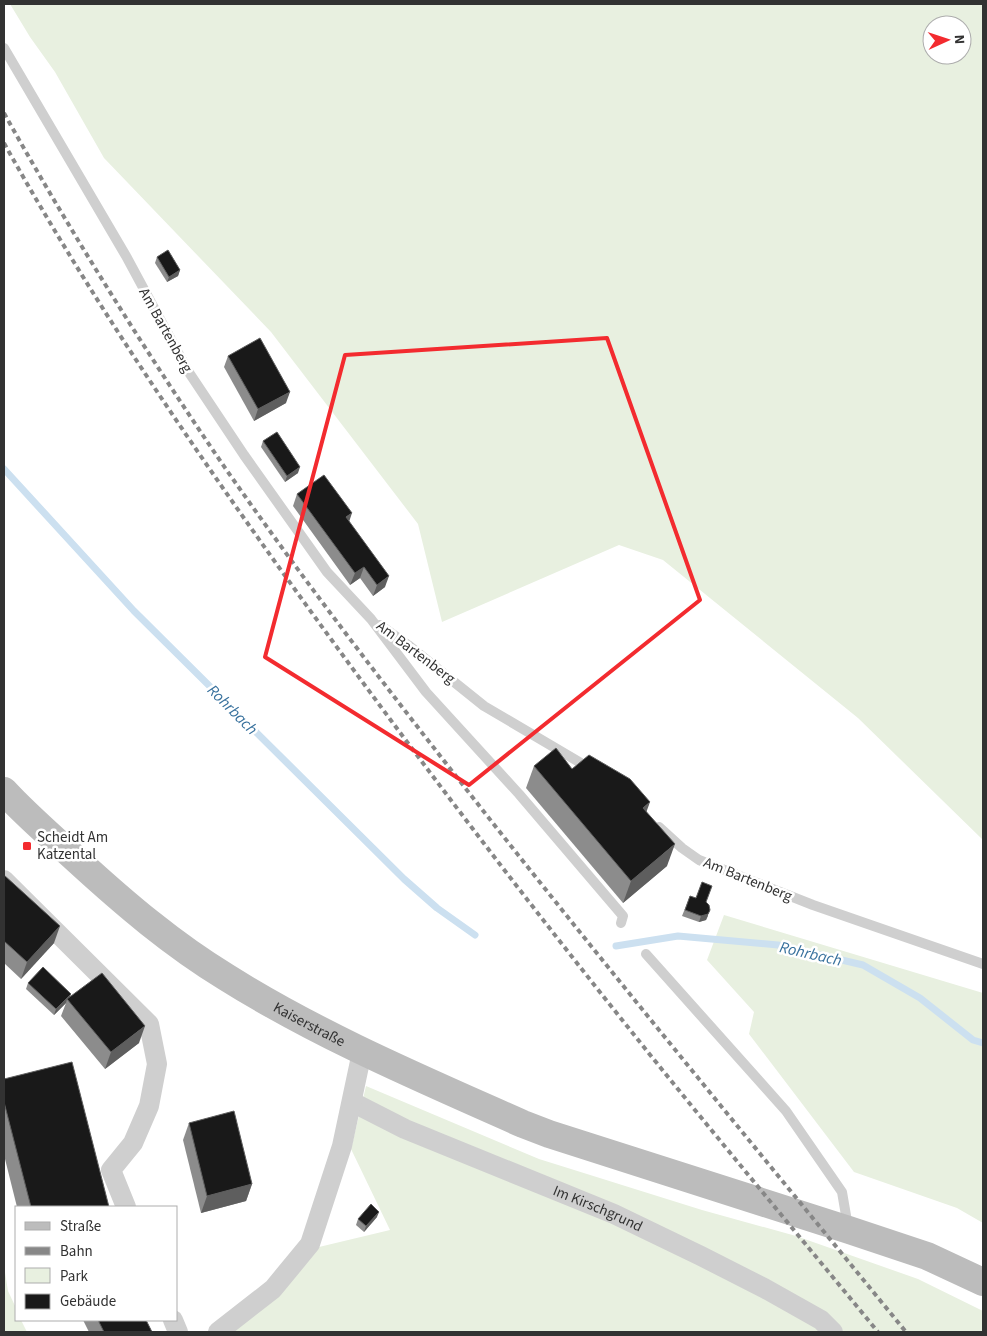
<svg xmlns="http://www.w3.org/2000/svg" width="987" height="1336" font-family="'Source Sans 3',sans-serif">
<rect width="100%" height="100%" fill="#fff"/>
<!-- green -->
<g fill="#e8f0e0" fill-rule="evenodd">
<path d="M10 4H983V840L858 718 663 560 619 545 442 622 418 524 271 332 104 158 55 72 30 37ZM932 25H962V55H932Z"/>
<polygon points="724,915 983,993 983,1223 957,1208 854,1172 749,1034 754,1012 707,960"/>
<polygon points="366,1086 539,1159 702,1210 796,1236 918,1279 983,1311 983,1332 233,1332 280,1294 319,1247 390,1230 351,1149"/>
<polygon points="4,1266 8,1291 16,1308 16,1320 21,1320 27,1332 4,1332"/>
</g>
<g fill="none" stroke-linecap="round" stroke-linejoin="round">
<!-- stream -->
<g stroke="#cce0f0" stroke-width="7">
<polyline points="4,469 134,611 404,879 437,908 475,935"/>
<polyline points="616,946 678,936 778,945 863,965 920,998 973,1040 983,1043"/>
</g>
<!-- lane -->
<g stroke="#cfcfcf" stroke-width="10">
<polyline points="4,48 126,256 188,371 244,455 327,572 371,619 426,692 519,794 623,916 621,923"/>
<polyline points="380,625 408,645 484,706 591,769"/>
<polyline points="659,827 682,848 699,860 813,905 983,964"/>
<polyline points="646,954 786,1111 842,1192 848,1227"/>
</g>
<!-- street -->
<g stroke="#cfcfcf" stroke-width="20">
<polyline points="4,880 149,1024 157,1064 149,1106 133,1143 111,1170 126,1207"/>
<path id="s1" d="M352 1102 405 1129 614 1214 701 1256 764 1288 821 1320 833 1332"/>
<polyline points="173,1320 178,1332"/>
<polyline points="218,1332 273,1289 310,1244 342,1146 362,1052"/>
</g>
<!-- secondary -->
<path stroke="#bcbcbc" stroke-width="28" id="s2" d="M4 791C27 816 53 838 78 861 125 904 172 944 226 977 320 1036 422 1079 523 1124L549 1134 849 1230 927 1256 983 1282"/>
<!-- rail -->
<g stroke="#878787" stroke-width="4" stroke-dasharray="5 4" stroke-linecap="butt">
<path d="M4 113C71 233 144 349 221 462 307 586 400 705 492 822 628 994 768 1163 906 1332"/>
<path d="M4 143C86 290 180 429 278 566 421 765 571 960 727 1149 777 1210 828 1271 878 1332"/>
</g>
</g>
<!-- wall -->
<g fill="#8c8c8c">
<polygon points="157,257 180,270 178,276 167,282 155,263"/>
<polygon points="228,356 286,403 254,421 224,367"/>
<polygon points="263,441 298,473 285,482 261,447"/>
<polygon points="297,494 349,522 385,587 373,596 360,578 350,585 293,506"/>
<polygon points="534,766 572,769 646,811 667,866 623,903 526,788"/>
<polygon points="4,875 54,943 21,979 4,963"/>
<polygon points="690,896 706,902 708,916 706,920 699,922 682,916"/>
<polygon points="28,983 70,998 139,1043 105,1069 61,1016 66,1003 54,1015 26,989"/>
<polygon points="4,1079 109,1207 17,1207 4,1155"/>
<polygon points="189,1123 252,1184 246,1201 201,1213 183,1140"/>
<polygon points="377,1217 364,1232 356,1225 358,1219"/>
<polygon points="83,1320 146,1320 152,1332 89,1332"/>
</g>
<!-- shaded-wall -->
<g fill="#5e5e5e">
<polygon points="180,270 178,276 167,282 169,277"/>
<polygon points="290,392 286,403 254,421 258,409"/>
<polygon points="300,467 298,473 285,482 287,476"/>
<polygon points="352,513 348,525 346,517"/>
<polygon points="364,567 360,578 350,585 355,573"/>
<polygon points="389,576 385,587 373,596 377,585"/>
<polygon points="650,802 642,824 643,808"/>
<polygon points="675,844 667,866 623,903 631,881"/>
<polygon points="710,910 706,920 699,922 701,916"/>
<polygon points="60,926 54,943 21,979 27,962"/>
<polygon points="71,994 69,1000 67,999 66,1003 54,1015 56,1009"/>
<polygon points="145,1026 139,1043 105,1069 111,1052"/>
<polygon points="252,1184 246,1201 201,1213 207,1196"/>
<polygon points="379,1212 377,1217 364,1232 366,1226"/>
</g>
<!-- building -->
<g fill="#191919" stroke="#5e5e5e">
<polygon points="168,250 180,270 169,277 157,257"/>
<polygon points="260,338 290,392 258,409 228,356"/>
<polygon points="277,432 300,467 287,476 263,441"/>
<polygon points="324,475 352,513 346,517 389,576 377,585 364,567 355,573 297,494"/>
<polygon points="556,748 572,769 589,755 630,779 650,802 643,808 675,844 631,881 534,766"/>
<polygon points="4,875 60,926 27,962 4,941"/>
<polygon points="702,882 712,886 706,902 709,905 710,910 708,914 701,916 685,910 690,896 696,898"/>
<polygon points="43,967 71,994 56,1009 28,983"/>
<polygon points="102,973 145,1026 111,1052 67,999"/>
<polygon points="72,1062 109,1207 31,1207 4,1102 4,1079"/>
<polygon points="234,1111 252,1184 207,1196 189,1123"/>
<polygon points="371,1204 379,1212 366,1226 358,1219"/>
<polygon points="98,1320 146,1320 152,1332 104,1332"/>
</g>
<!-- marked area -->
<path fill="none" stroke="#f32b2f" stroke-width="4" stroke-linejoin="round" d="M607 338 700 600 469 785 265 657 345 355Z"/>
<!-- markers -->
<rect fill="#f32b2f" stroke="#fff" stroke-width="2" x="22" y="841" width="10" height="10" rx="2.5"/>
<g text-anchor="middle" stroke-width="5" stroke-linejoin="round" paint-order="stroke">
<!-- street labels -->
<g font-size="15" fill="#323232" stroke="#fff">
<text transform="translate(166 330) rotate(61)" y="5">Am Bartenberg</text>
<text transform="translate(416 652) rotate(37)" y="5">Am Bartenberg</text>
<text transform="translate(748 879) rotate(22)" y="5">Am Bartenberg</text>
<text dy="5" stroke="none"><textPath href="#s2" startOffset="386">Kaiserstraße</textPath></text>
<text dy="5" stroke="none"><textPath href="#s1" startOffset="268">Im Kirschgrund</textPath></text>
</g>
<!-- poi labels -->
<g font-size="15" fill="#323232" stroke="#fff" text-anchor="start">
<text x="37" y="842">Scheidt Am<tspan x="37" dy="17">Katzental</tspan></text>
</g>
<!-- water labels -->
<g font-size="16" font-style="italic" fill="#38719d" stroke="#fff">
<text transform="translate(233 709) rotate(45)" y="6">Rohrbach</text>
<text transform="translate(811 953) rotate(13)" y="6">Rohrbach</text>
</g>
</g>
<!-- border -->
<rect width="987" height="1336" fill="none" stroke="#323232" stroke-width="10"/>
<!-- legend -->
<rect x="15" y="1206" width="162" height="115" fill="#ffffff" stroke="#adadad"/>
<rect x="25" y="1222" width="25" height="8" fill="#bcbcbc" stroke="#adadad"/>
<text x="60" y="1231" font-size="15" fill="#323232">Straße</text>
<rect x="25" y="1247" width="25" height="8" fill="#878787" stroke="#adadad"/>
<text x="60" y="1256" font-size="15" fill="#323232">Bahn</text>
<rect x="25" y="1268" width="25" height="15" fill="#e8f0e0" stroke="#adadad"/>
<text x="60" y="1281" font-size="15" fill="#323232">Park</text>
<rect x="25" y="1294" width="25" height="15" fill="#191919" stroke="#adadad"/>
<text x="60" y="1306" font-size="15" fill="#323232">Gebäude</text>
<!-- north arrow -->
<g transform="translate(947 40) rotate(87)"><circle r="24" fill="#ffffff" stroke="#adadad"/>
<path d="M0-4L9 19L0 12L-9 19Z" fill="#f32b2f"/>
<text y="-8" font-size="14" font-weight="bold" text-anchor="middle" fill="#323232">N</text>
</g>
</svg>
